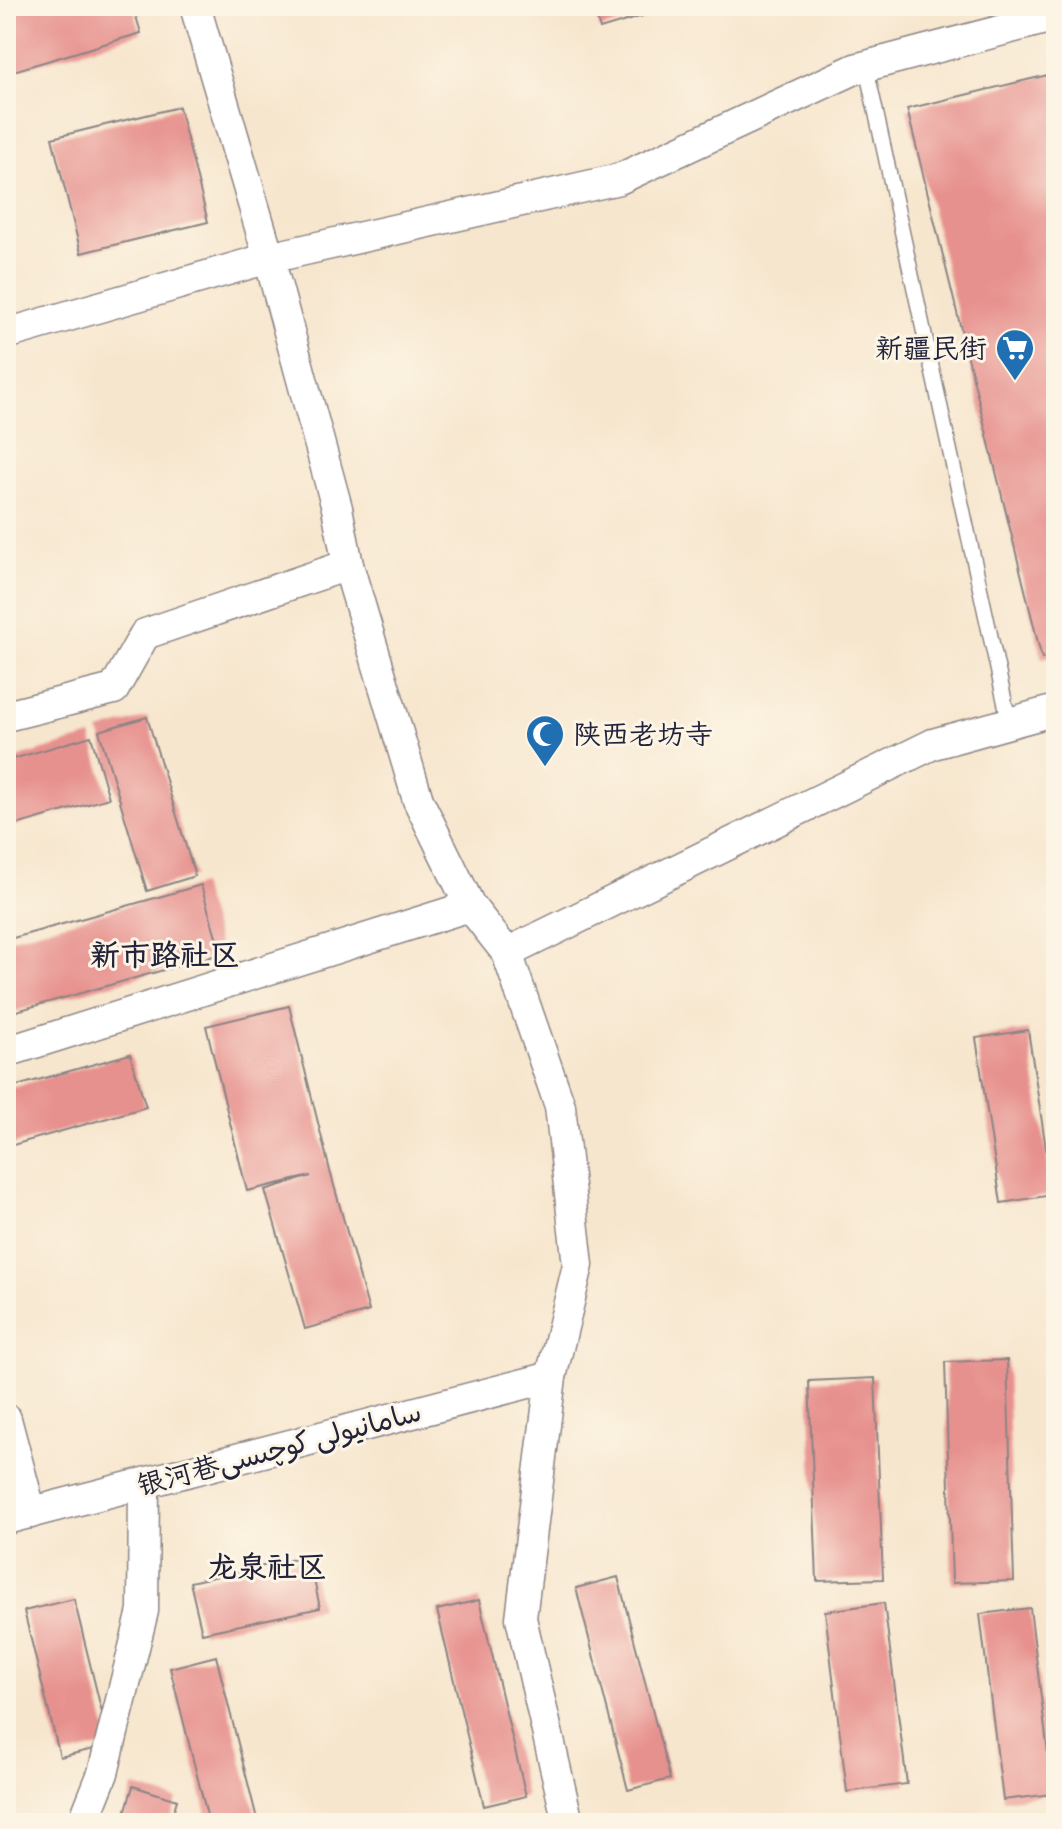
<svg xmlns="http://www.w3.org/2000/svg" width="1062" height="1829" font-family="Itim,'Playpen Sans Arabic','LXGW WenKai TC',sans-serif">
<rect width="100%" height="100%" fill="#fcf5e5"/>
<filter id="ink" filterUnits="userSpaceOnUse"><feTurbulence type="fractalNoise" baseFrequency=".0125" numOctaves="2"/><feDisplacementMap in="SourceGraphic" scale="16" xChannelSelector="R" yChannelSelector="G"/><feConvolveMatrix kernelMatrix="1 2 1 2 8 2 1 2 1" color-interpolation-filters="sRGB"/></filter>
<filter id="wash" filterUnits="userSpaceOnUse"><feTurbulence type="fractalNoise" baseFrequency=".006" numOctaves="4" result="noise"/><feDisplacementMap in="SourceGraphic" scale="32" xChannelSelector="R" yChannelSelector="G"/><feGaussianBlur stdDeviation="1.8" result="paint"/><feColorMatrix in="noise" values="0 0 0 0 0 0 0 0 0 0 0 0 0 0 0 0 0 1.4 0 .05"/><feComposite in="paint" operator="in"/></filter>
<g filter="url(#wash)">
<rect width="100%" height="100%" fill="#f7e6ce"/>
<g id="blocks">
<!-- building -->
<g fill="#e7918e">
<polygon points="6,6 133,6 141,33 7,73"/>
<polygon points="593,6 672,6 672,7 600,29"/>
<polygon points="1056,73 1056,655 1042,659 907,109"/>
<polygon points="179,107 208,222 81,253 52,138"/>
<polygon points="147,717 195,876 147,891 99,731"/>
<polygon points="91,736 109,798 6,828 6,761"/>
<polygon points="201,885 221,954 6,1014 6,940"/>
<polygon points="289,1006 330,1171 369,1311 305,1329 265,1190 311,1176 247,1191 206,1026"/>
<polygon points="1028,1030 1053,1195 1001,1203 976,1038"/>
<polygon points="130,1054 146,1107 6,1147 6,1089"/>
<polygon points="1007,1360 1014,1581 952,1583 945,1362"/>
<polygon points="875,1378 883,1579 817,1581 809,1381"/>
<polygon points="309,1556 320,1608 202,1633 190,1582"/>
<polygon points="618,1577 670,1779 628,1790 576,1588"/>
<polygon points="74,1599 110,1745 60,1757 24,1611"/>
<polygon points="479,1600 526,1796 484,1806 437,1610"/>
<polygon points="884,1603 907,1784 847,1792 825,1611"/>
<polygon points="1030,1608 1053,1794 1003,1800 980,1614"/>
<polygon points="216,1656 258,1823 209,1823 170,1668"/>
<polygon points="133,1786 177,1800 170,1823 122,1823"/>
</g>
</g>
</g>
<g filter="url(#ink)">
<use href="#blocks" fill-opacity="0" stroke="#8c8484" stroke-width="2"/>
<g fill="none" stroke-linecap="round" stroke-linejoin="round">
<!-- lane casing -->
<g stroke="#8c8484" stroke-width="17">
<polyline id="lane" points="866,67 1009,721"/>
</g>
<!-- street casing -->
<g stroke="#8c8484" stroke-width="33">
<g id="street">
<polyline points="195,6 269,258 337,508 348,565 418,800 470,906 507,953 560,1106 578,1265 551,1377 521,1618 568,1823"/>
<polyline points="6,334 269,258 619,179 855,69 1056,16"/>
<polyline points="6,716 114,689 145,634 348,565"/>
<polyline points="507,953 933,744 1056,710"/>
<polyline points="6,1052 470,906"/>
<polyline points="6,1419 31,1513"/>
<polyline points="6,1519 551,1377"/>
<polyline points="83,1823 103,1773 143,1611 144,1484"/>
</g>
</g>
<!-- lane -->
<use href="#lane" stroke="#fff" stroke-width="14"/>
<!-- street -->
<use href="#street" stroke="#fff" stroke-width="30"/>
</g>
</g>
<!-- icons -->
<defs>
<g id="supermarket-pin" transform="scale(2)"><path d="M0 17L-7.5 6A9.5 9.5 0 1 1 7.5 6Z" fill="#1f6fb2" stroke="#fcf5e5"/><path d="M-6-5.5h2.5l.6 2H6L4.5 2H-2.5L-4.4-4H-6ZM-1.5 3.2a1.3 1.3 0 1 0 .1 0ZM3 3.2a1.3 1.3 0 1 0 .1 0Z" fill="#fff"/></g>
<g id="mosque-pin" transform="scale(2)"><path d="M0 17L-7.5 6A9.5 9.5 0 1 1 7.5 6Z" fill="#1f6fb2" stroke="#fcf5e5"/><path d="M3.5-4.9A6 6 0 1 0 3.5 4.9A5 5 0 1 1 3.5-4.9Z" fill="#fff"/></g>
</defs>
<g fill-rule="evenodd">
<use href="#supermarket-pin" x="1015" y="348"/>
<use href="#mosque-pin" x="545" y="734"/>
</g>
<g text-anchor="middle" stroke-width="6" stroke-linejoin="round" paint-order="stroke">
<!-- poi labels -->
<g font-size="28" fill="#22223b" stroke="#fcf5e5" text-anchor="end">
<text x="987" y="358">新疆民街</text>
<text x="573" y="744" text-anchor="start">陕西老坊寺</text>
</g>
<!-- street labels -->
<g font-size="28" fill="#22223b" stroke="#fcf5e5">
<text transform="translate(279 1448) rotate(-15)" y="10">银河巷سامانيولى كوچىسى</text>
</g>
<!-- neighbourhood labels -->
<g font-size="30" font-weight="bold" fill="#22223b" stroke="#fcf5e5">
<text x="165" y="965">新市路社区</text>
<text x="267" y="1577">龙泉社区</text>
</g>
</g>
<!-- margin -->
<rect width="1062" height="1829" fill="none" stroke="#fcf5e5" stroke-width="32"/>
</svg>
